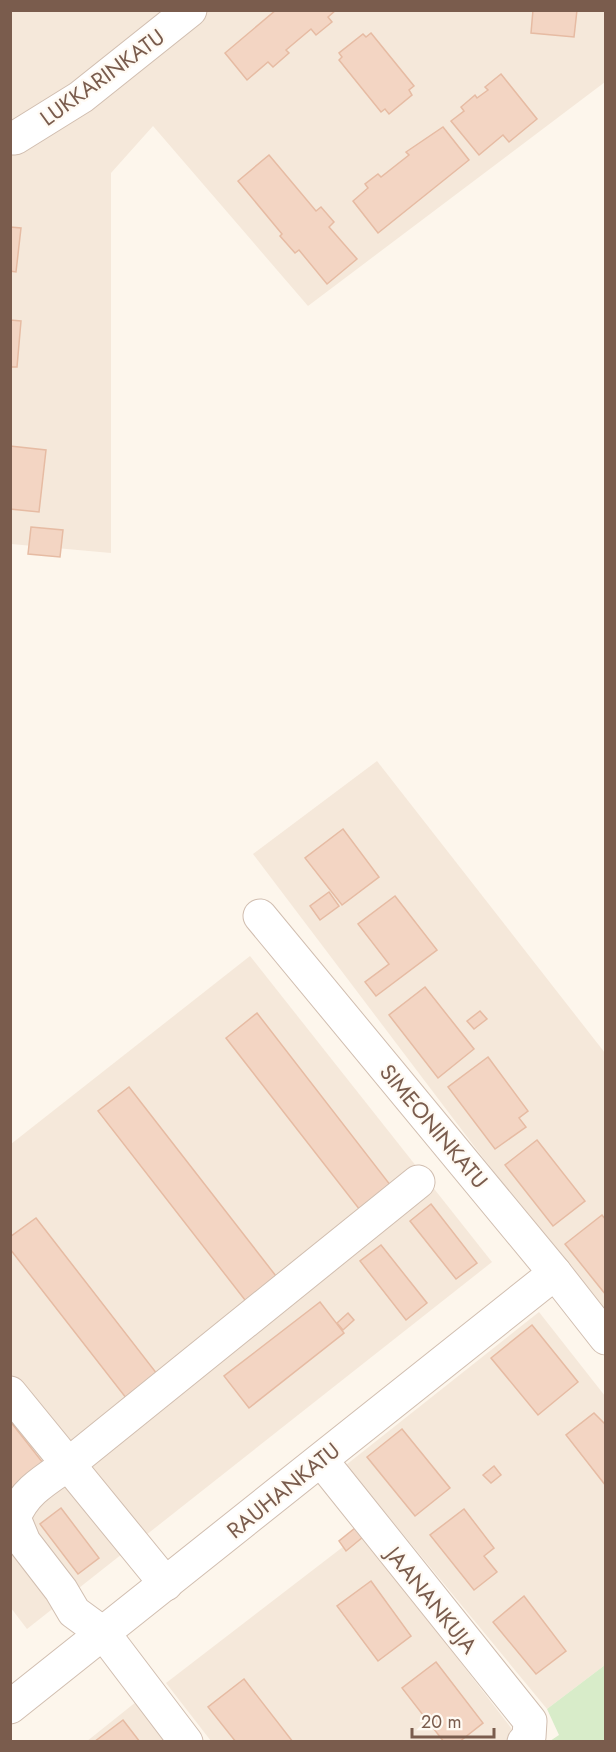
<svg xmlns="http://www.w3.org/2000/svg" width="616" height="1752" font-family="Jost,sans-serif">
<rect width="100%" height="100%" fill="#fdf6ec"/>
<!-- residential -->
<g fill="#f5e8da">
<polygon points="10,11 605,11 605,82 308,306 153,126 111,173 111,553 11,544"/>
<polygon points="377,761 605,1053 605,1314 477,1150 253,854"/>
<polygon points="250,956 492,1262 27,1629 11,1608 11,1144"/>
<polygon points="539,1312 605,1396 605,1665 547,1709 346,1465"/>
<polygon points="361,1533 515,1733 504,1742 211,1741 166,1683"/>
<polygon points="136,1702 167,1742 86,1742"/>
</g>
<!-- green -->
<polygon fill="#d8ecc9" points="605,1665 605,1741 550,1741 559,1735 547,1709"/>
<!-- building -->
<g fill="#f3d5c3" stroke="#e6bba3" stroke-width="1.5">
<polygon points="276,10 336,10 328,17 332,22 316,35 311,29 286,50 289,53 273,67 268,62 247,80 225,53"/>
<polygon points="533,10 577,10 574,37 531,33"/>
<polygon points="371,33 414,86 409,90 412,95 389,114 385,109 381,112 339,60 342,57 339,53 363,34 366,37"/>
<polygon points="501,74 537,119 509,142 503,135 479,155 451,121 464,111 461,107 475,95 477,98 488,90 485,87"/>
<polygon points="443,127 469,160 378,233 353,201 368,188 365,184 378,174 381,177 409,155 406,152"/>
<polygon points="269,155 316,211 321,207 334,222 329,227 357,259 327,284 299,250 295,253 280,236 282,234 238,181"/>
<polygon points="10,227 21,228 16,272 10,271"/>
<polygon points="10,320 21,321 17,367 10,367"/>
<polygon points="10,446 46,450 39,512 10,509"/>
<polygon points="31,527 63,530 60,557 28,554"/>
<polygon points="343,829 379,877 342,905 305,858"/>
<polygon points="329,892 339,906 320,920 310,906"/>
<polygon points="395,896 437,950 376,996 365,982 389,964 358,924"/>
<polygon points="425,987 474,1049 438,1078 389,1015"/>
<polygon points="480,1011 487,1019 474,1029 467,1021"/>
<polygon points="257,1013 398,1195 367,1219 226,1038"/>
<polygon points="488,1057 528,1111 519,1118 526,1127 495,1149 448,1087"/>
<polygon points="129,1087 283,1285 252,1309 98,1111"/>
<polygon points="537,1140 585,1201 553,1226 505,1165"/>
<polygon points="431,1204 477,1263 456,1279 410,1221"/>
<polygon points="602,1215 606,1220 606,1295 565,1244"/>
<polygon points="36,1218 161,1379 130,1403 10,1249 10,1237"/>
<polygon points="381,1245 427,1303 406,1320 360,1261"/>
<polygon points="320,1302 344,1333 249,1408 224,1376"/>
<polygon points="348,1313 354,1320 343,1330 337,1323"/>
<polygon points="532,1325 578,1382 538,1415 491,1358"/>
<polygon points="594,1413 606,1425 606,1486 566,1435"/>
<polygon points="10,1421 47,1468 15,1493 10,1487"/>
<polygon points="402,1429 450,1488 415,1516 367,1457"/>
<polygon points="494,1466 501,1475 491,1483 483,1475"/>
<polygon points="61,1508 99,1558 78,1574 40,1524"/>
<polygon points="464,1509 494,1548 484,1556 497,1572 474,1590 430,1535"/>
<polygon points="355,1528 363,1537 346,1551 339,1541"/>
<polygon points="371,1581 411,1636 378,1661 337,1606"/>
<polygon points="524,1596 566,1651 536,1674 493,1622"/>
<polygon points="436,1662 483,1723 459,1742 444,1742 402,1688"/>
<polygon points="244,1679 293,1742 236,1742 208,1707"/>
<polygon points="123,1720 140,1742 94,1742"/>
</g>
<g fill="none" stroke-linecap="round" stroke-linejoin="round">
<!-- minor casing -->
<g stroke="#d1beb0" stroke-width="35">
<g id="minor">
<polyline points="10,138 15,138 81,97 190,10"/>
<polyline points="260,916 555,1273 606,1338"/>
<polyline points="10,1393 166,1584"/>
<polyline points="321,1460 530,1721 529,1737 524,1742"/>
<polyline points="10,1707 555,1273"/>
<path d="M186 1742 104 1634 74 1612 61 1590 24 1542 14 1518C24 1491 47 1479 70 1463L418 1182"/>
</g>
</g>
<!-- minor -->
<use href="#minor" stroke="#fff" stroke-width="33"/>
</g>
<g text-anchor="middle" stroke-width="4.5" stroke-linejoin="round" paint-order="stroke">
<!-- street labels -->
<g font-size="22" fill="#7a5c4d" stroke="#fffaf3">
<text transform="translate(102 77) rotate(-36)" y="8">LUKKARINKATU</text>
<text transform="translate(434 1126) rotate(50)" y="8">SIMEONINKATU</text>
<text transform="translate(283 1490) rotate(-39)" y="8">RAUHANKATU</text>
<text transform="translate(432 1600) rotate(51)" y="8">JAANANKUJA</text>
</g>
</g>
<!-- border -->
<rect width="616" height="1752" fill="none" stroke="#7a5c4d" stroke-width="24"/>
<!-- scale -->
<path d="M412 1728v9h82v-9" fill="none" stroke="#7a5c4d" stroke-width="3"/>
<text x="421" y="1728" font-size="18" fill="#7a5c4d" stroke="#fffaf3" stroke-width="4.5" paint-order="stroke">20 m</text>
</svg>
